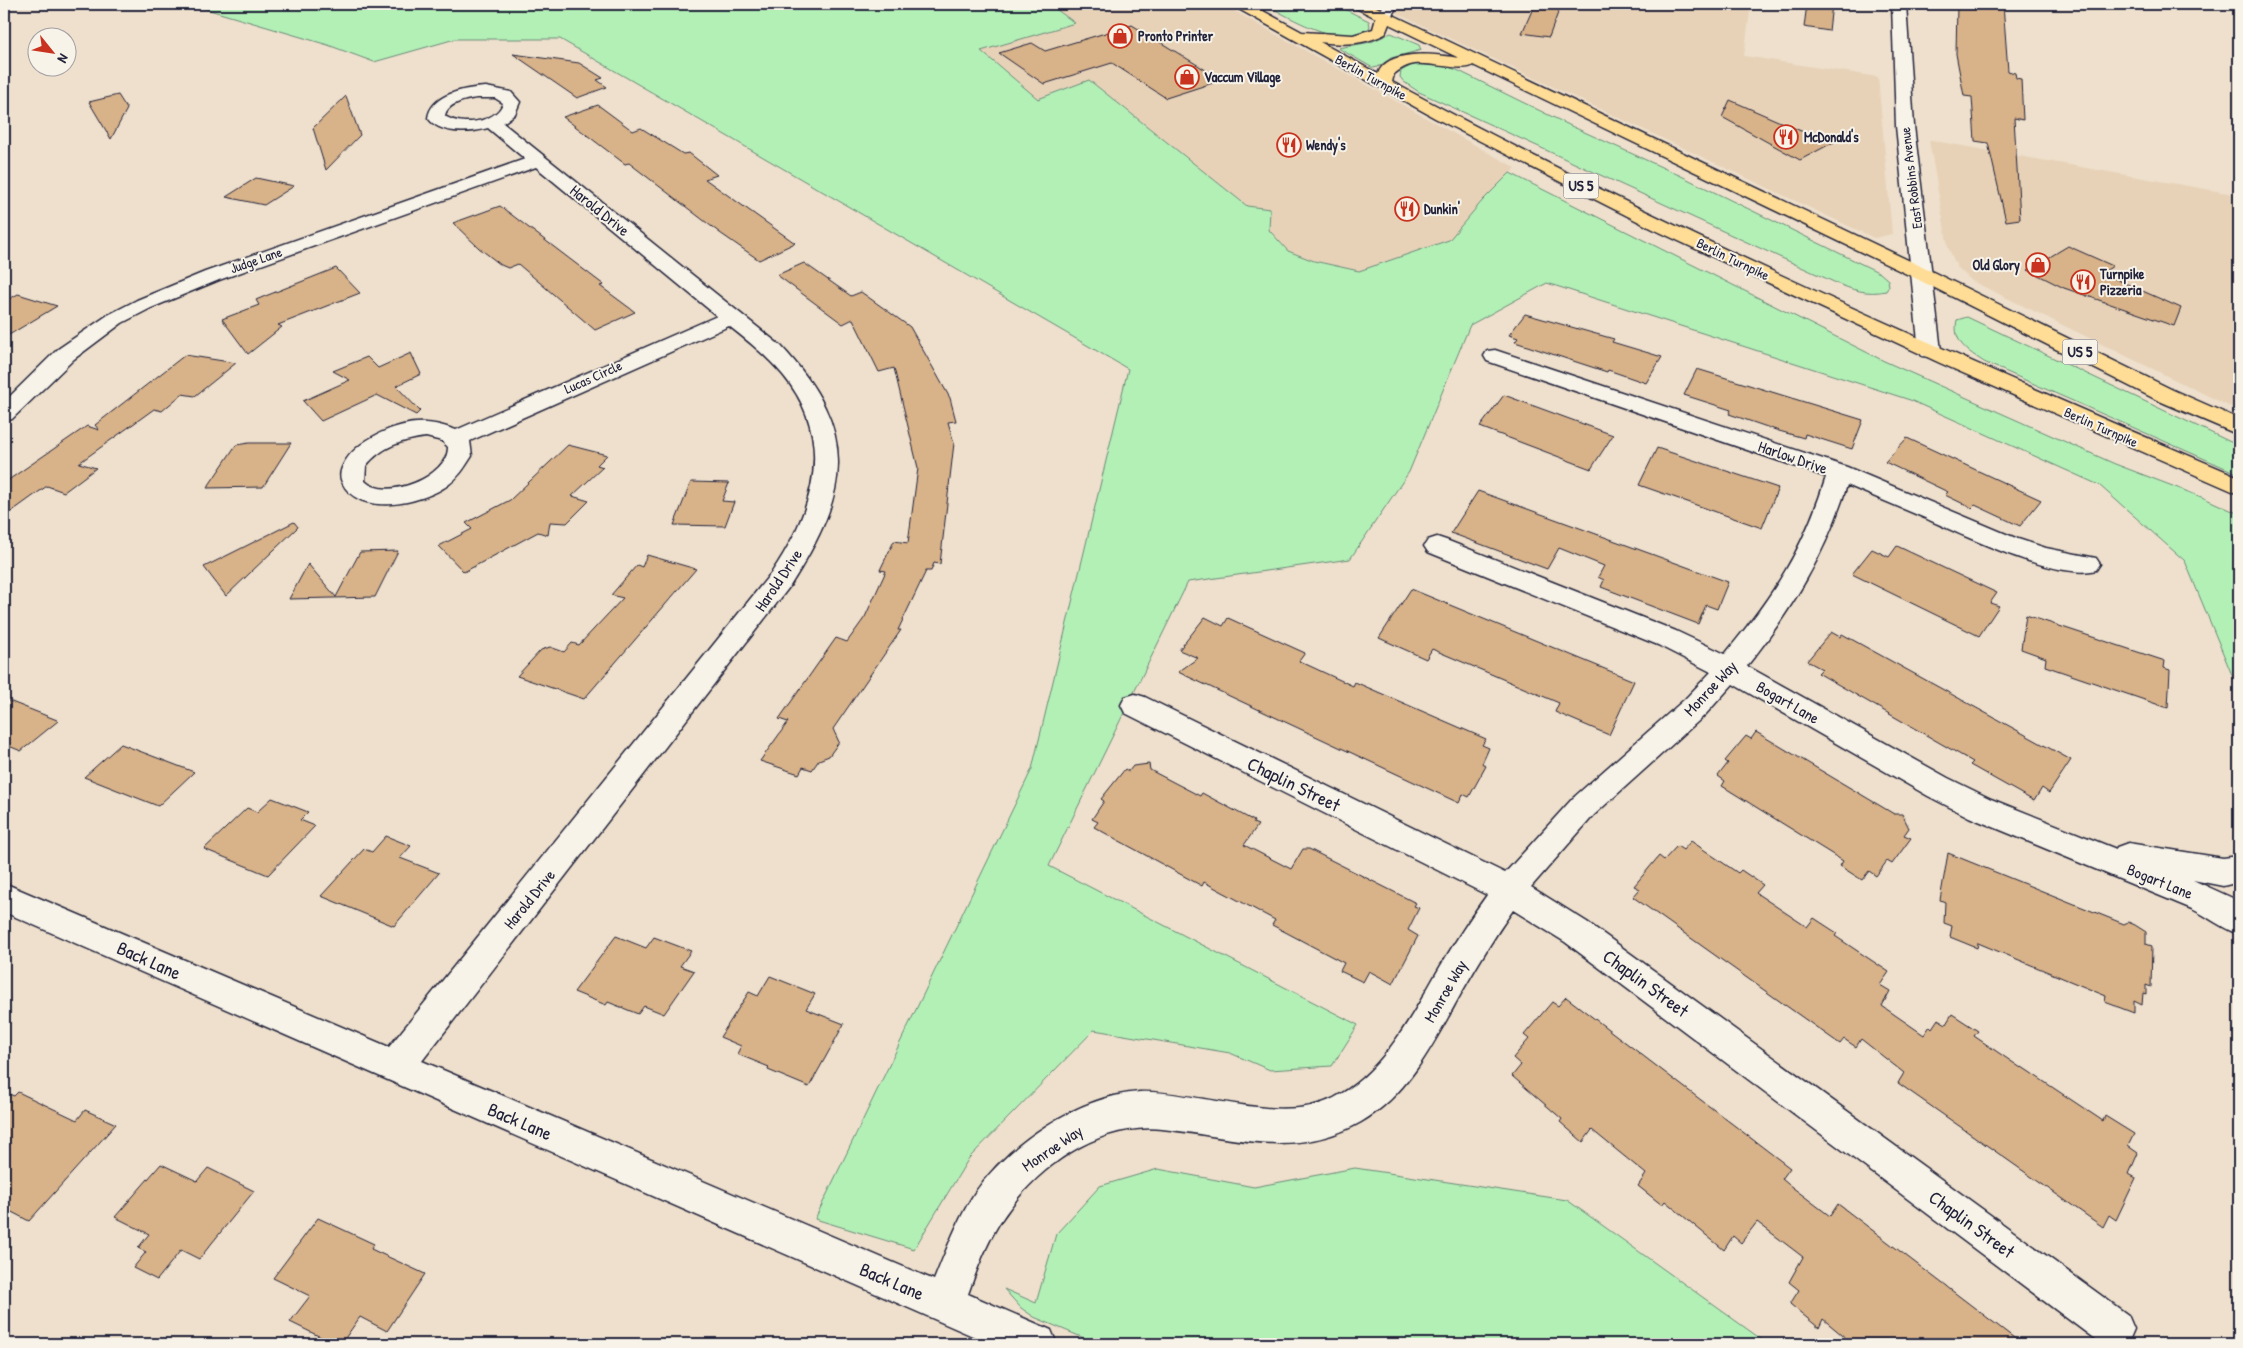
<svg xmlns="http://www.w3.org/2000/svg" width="2243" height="1348" font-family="'Patrick Hand',sans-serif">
<rect width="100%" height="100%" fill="#eee0cc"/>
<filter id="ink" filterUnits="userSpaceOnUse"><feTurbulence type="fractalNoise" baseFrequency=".02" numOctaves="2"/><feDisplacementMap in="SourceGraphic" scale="10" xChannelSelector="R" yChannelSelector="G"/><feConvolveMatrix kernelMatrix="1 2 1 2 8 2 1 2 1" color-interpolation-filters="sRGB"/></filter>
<g filter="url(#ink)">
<!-- built -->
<g fill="#e7d2b8">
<polygon points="1049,4 1222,4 1516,168 1483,200 1450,240 1359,271 1314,261 1288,251 1269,230 1270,209 1247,206 1089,80 1038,99 981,51 1075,23"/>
<polygon points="1377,4 1751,4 1744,56 1878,77 1892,234 1874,238"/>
<polygon points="1929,140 2239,195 2239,411 1972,281 1957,267 1948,247"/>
</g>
<!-- green -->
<g fill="#b3f0b6" stroke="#6a8978">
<polygon points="189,4 1049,4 1075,23 981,51 1038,99 1089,80 1247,206 1270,209 1269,230 1288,251 1314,261 1359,271 1449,240 1483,200 1510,173 1884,361 2115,464 2204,498 2237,513 2239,515 2239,692 2185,561 2099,485 1910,400 1547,283 1470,325 1409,472 1350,559 1188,582 1049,866 1358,1025 1332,1066 1270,1070 1230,1053 1094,1030 969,1158 914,1249 815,1219 1032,769 1128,369 560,39 455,39 374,62 328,45"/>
<path d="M1264 4H1334L1369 21 1370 27C1346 53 1288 16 1264 4Z"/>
<polygon points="1391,33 1419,45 1421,50 1391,58 1378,67 1373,68 1338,48 1371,42"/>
<path d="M1426 63 1439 64 1457 70 1571 126 1679 175 1880 273 1888 280 1889 286 1886 291C1867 295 1852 290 1834 282L1419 92 1404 82 1400 77 1401 71 1414 64Z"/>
<path d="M1967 317 2239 446V474L1984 362C1968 351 1952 342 1957 320Z"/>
<polygon points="1355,1168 1567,1200 1768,1344 1098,1344 1034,1317 1021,1308 1004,1289 1036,1303 1056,1234 1100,1186 1158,1169 1254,1187"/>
</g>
<!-- building -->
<g fill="#d8b289" stroke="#22223b">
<polygon points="1807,4 1832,4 1829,31 1804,27"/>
<polygon points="1957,4 2003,4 2008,71 2015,73 2016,78 2021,79 2023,120 2014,118 2020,219 2006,221 1988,143 1975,141 1972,97 1964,96 1956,54"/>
<polygon points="1534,6 1559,10 1549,37 1522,33"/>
<polygon points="1132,25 1222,80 1166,98 1112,63 1044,84 999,53 1032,43 1045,51"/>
<polygon points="513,54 579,63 603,78 597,80 607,87 577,98"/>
<polygon points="118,95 127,109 111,139 89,102"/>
<polygon points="346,96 360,135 326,170 313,128"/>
<polygon points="1730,100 1801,131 1834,142 1800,160 1722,117"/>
<polygon points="598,105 633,131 641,128 683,154 689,153 717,175 705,179 795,243 759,260 720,233 629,163 625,164 563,117"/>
<polygon points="256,178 294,186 264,205 226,197"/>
<polygon points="500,206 604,285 600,286 635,312 595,330 518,264 508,268 501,265 479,248 453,223"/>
<polygon points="2068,246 2113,266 2102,273 2181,308 2174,326 2064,288 2028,270"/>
<polygon points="804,263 851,296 861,292 910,327 950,398 956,421 948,422 954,443 940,564 934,563 931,571 926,571 898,630 901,630 833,729 839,742 829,756 819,760 812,770 803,767 799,774 760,761 788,722 779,719 836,638 847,642 865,617 886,571 880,570 894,541 908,543 918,468 894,368 879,372 853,319 843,324 777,275"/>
<polygon points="336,268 360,293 278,325 282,327 248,354 222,319 259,305 256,300 263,297"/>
<polygon points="18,294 57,306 4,338 4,302"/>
<polygon points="1525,314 1614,339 1612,342 1662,357 1646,383 1608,370 1607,372 1515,342 1518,338 1509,335"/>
<polygon points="411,353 421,374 396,386 420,411 416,415 377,395 321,421 303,401 350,380 333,371 367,357 378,368"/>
<polygon points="185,355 236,363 195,396 182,394 162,411 154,409 79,463 96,468 64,492 47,486 4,517 4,483 87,426 99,430 95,425"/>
<polygon points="1697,369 1863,420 1852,449 1805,434 1804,438 1779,431 1729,414 1731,410 1684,395"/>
<polygon points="1504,395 1613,435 1591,469 1480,427"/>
<polygon points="1907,438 2041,500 2020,526 1975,505 1972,508 1945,495 1948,492 1885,462"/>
<polygon points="249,443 291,443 263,487 207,488 236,445"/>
<polygon points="568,445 607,455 597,465 603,467 572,496 589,501 567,523 550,522 548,535 538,532 464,572 439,546 472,529 466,523 510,500"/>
<polygon points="1657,448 1778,488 1762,528 1639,485"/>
<polygon points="691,482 729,483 722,501 734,502 725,526 674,525"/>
<polygon points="1478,491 1728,582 1717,609 1706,605 1698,624 1601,587 1604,580 1598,577 1604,566 1559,548 1547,569 1451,533"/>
<polygon points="294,522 298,527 226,596 204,567"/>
<polygon points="1897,546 1997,593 1990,603 1999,606 1979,636 1852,574 1872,549 1889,557"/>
<polygon points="398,551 375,597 289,599 308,564 336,597 360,552"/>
<polygon points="647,555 696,569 584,699 517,676 541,650 550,647 564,652 572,643 579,645 623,598 611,595 637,565 642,567"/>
<polygon points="1411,589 1634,681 1609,735 1555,712 1559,703 1432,649 1426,659 1379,638"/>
<polygon points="2026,615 2165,661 2164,668 2170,670 2168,708 2045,666 2046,658 2021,649"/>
<polygon points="1205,617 1223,626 1228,618 1305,653 1299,661 1353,686 1355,682 1486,739 1482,745 1489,748 1482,764 1486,766 1469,797 1463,794 1459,803 1178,672 1198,658 1179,650"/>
<polygon points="1831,632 1840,637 1842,634 2071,760 2049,793 2042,788 2034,801 1970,765 1973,762 1818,673 1822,669 1807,661"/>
<polygon points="4,699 57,720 58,721 21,751 4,744"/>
<polygon points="1756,732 1894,814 1902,814 1909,828 1904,835 1911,838 1892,864 1887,861 1876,876 1869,871 1862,880 1840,866 1843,861 1722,786 1725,781 1718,776 1728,763 1725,761 1746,736 1751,739"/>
<polygon points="121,744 194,772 158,806 84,777"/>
<polygon points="1149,764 1150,770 1200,796 1202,793 1254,821 1253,823 1258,825 1244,845 1291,869 1303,849 1309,849 1416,903 1414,906 1419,908 1408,930 1418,936 1393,984 1369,971 1363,982 1340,971 1344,963 1272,925 1275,920 1204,882 1202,886 1094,827 1098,822 1092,819 1104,801 1101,799 1125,769 1129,771 1133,766"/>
<polygon points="272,798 308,812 300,820 315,826 268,875 204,849 247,808 257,812"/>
<polygon points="386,836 411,846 400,858 439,873 394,926 321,896 364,849 372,852"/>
<polygon points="1691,841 1738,873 1741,870 1763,885 1756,893 1807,927 1814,918 1837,933 1835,936 1889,972 1880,985 1890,991 1882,1006 1924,1035 1930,1026 1932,1028 1938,1019 1946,1024 1952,1014 1978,1031 1974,1036 2021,1068 2022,1067 2103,1121 2105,1116 2134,1134 2128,1146 2138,1153 2129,1174 2136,1178 2116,1220 2109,1215 2103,1227 1898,1083 1904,1073 1861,1039 1856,1047 1844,1039 1840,1044 1633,897 1640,889 1634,886 1659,856 1664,860 1677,846 1683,850"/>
<polygon points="1948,853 2124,924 2128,922 2135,925 2146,932 2146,944 2152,946 2151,987 2146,985 2146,994 2143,993 2142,1005 2134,1001 2134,1013 2105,1002 2106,996 1978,943 1977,948 1950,937 1952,926 1944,923 1945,902 1940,900"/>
<polygon points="616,936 646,948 654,937 691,951 680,966 694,971 664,1014 644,1006 638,1014 608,1002 606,1005 574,992"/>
<polygon points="770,976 815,994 806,1009 844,1024 809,1087 768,1070 769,1067 737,1054 741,1046 720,1037 749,992 758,996"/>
<polygon points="1566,997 1790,1168 1782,1179 1788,1184 1830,1216 1838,1204 2022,1344 1853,1344 1823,1319 1819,1328 1790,1304 1799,1290 1789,1282 1803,1257 1757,1222 1741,1243 1733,1236 1724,1250 1665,1201 1662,1205 1638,1186 1646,1174 1592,1130 1583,1142 1560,1122 1562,1119 1512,1076 1521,1065 1513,1058 1529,1039 1524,1035 1552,1002 1558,1006"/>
<polygon points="4,1092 14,1096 18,1092 77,1120 85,1110 116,1124 29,1221 4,1208"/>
<polygon points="161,1164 197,1181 208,1168 254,1191 199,1259 181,1250 157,1280 133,1268 146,1252 138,1248 149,1234 115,1217"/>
<polygon points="318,1218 374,1244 371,1249 425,1274 387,1331 360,1317 341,1344 335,1344 290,1322 310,1296 273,1278"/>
</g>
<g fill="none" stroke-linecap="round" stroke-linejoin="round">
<!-- street casing -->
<g stroke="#22223b" stroke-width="3">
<g id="street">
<polygon points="1385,4 1399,4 1389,19 1379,19 1376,16"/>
<path d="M486 87 511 92 520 102 515 114 503 123 781 346C861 432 850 492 790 586L422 1061 934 1280C946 1251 957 1221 974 1194 1008 1144 1078 1096 1140 1092 1161 1091 1183 1096 1204 1099 1244 1105 1295 1118 1334 1098 1385 1071 1412 1015 1440 967 1455 942 1470 918 1487 895L1125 713 1121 705 1125 697 1135 694 1145 697 1505 873 1573 798 1685 699 1711 672 1658 645 1428 552 1424 546 1428 540 1437 537 1446 540 1676 631 1725 654C1774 595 1803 551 1826 477L1487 361 1484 356 1487 351 1495 350 1847 467 2018 539 2046 548 2096 558 2100 564 2096 570C2058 581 1962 535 1925 518 1899 507 1873 496 1847 485 1826 554 1791 611 1747 666L1948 778 1991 799 2116 849 2117 847 2128 843 2223 858 2239 856V882L2223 886 2193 880 2239 901V934C2225 930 2207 916 2192 909L1969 817 1928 796 1733 684 1705 715 1594 815 1531 887 1587 922 2128 1315 2134 1329 2128 1343H2100L1565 942 1513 910C1495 935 1479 962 1463 990 1436 1038 1411 1093 1361 1122 1294 1160 1232 1136 1162 1129 1097 1122 1034 1169 1000 1222 986 1245 977 1269 968 1294L1051 1330 1057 1344H991L4 912V883L389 1047 772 572C814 510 836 439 783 375 767 356 748 341 729 326L470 441 472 456C465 467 459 477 448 485 422 504 358 518 342 482 338 474 342 467 346 460 361 438 399 421 426 423 436 423 447 427 456 430L717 316 536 167 219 280 151 308 122 323 74 359 12 419 4 421V402L58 349 108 315 137 300 205 272 525 159 488 128C470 133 440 135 428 118 431 94 465 88 486 87ZM476 98H495L503 103C496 123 461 127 445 116 447 103 465 100 476 98ZM426 437 442 441 448 447C449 476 386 502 365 481L366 466C381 447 402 440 426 437Z"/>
</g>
</g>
<!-- secondary casing -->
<g stroke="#22223b" stroke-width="3">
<polygon id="secondary" points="1892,4 1906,4 1914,126 1941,351 1938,356 1930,357 1922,356 1919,351 1896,126"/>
</g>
<!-- highway casing -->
<g stroke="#22223b" stroke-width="3">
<path id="highway" d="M1233 4H1250L1302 32 1353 35 1373 29 1376 18 1354 7 1352 4H1370L1929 270 2173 390 2239 419V435L2157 400 1915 278 1473 65C1466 72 1429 62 1415 64 1407 65 1400 69 1394 74L1392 82C1667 230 1953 355 2239 477V494L1940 363 1653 229 1435 118 1235 7ZM1389 24 1459 58C1437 54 1387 48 1378 74L1320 42C1343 45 1364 45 1385 34Z"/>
</g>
<!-- street -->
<use href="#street" fill="#f7f3e8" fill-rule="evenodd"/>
<!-- secondary -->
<use href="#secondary" fill="#f7f3e8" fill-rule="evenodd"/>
<!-- highway -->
<use href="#highway" fill="#ffdd96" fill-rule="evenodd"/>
</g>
</g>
<!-- icons -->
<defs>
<g id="shop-ring" transform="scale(1.25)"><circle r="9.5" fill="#f7f3e8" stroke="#c8321e" stroke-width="1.5"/><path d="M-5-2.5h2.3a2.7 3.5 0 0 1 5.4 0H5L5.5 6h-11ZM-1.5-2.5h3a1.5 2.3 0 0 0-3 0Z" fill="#c8321e"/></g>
<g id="restaurant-ring" transform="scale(1.25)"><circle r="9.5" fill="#f7f3e8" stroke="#c8321e" stroke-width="1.5"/><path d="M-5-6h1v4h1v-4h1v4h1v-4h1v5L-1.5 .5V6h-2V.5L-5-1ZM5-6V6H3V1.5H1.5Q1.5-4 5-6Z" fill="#c8321e"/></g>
</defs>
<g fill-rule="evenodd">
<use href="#shop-ring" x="1120" y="36"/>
<use href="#shop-ring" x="1187" y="77"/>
<use href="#restaurant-ring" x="1786" y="137"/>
<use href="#restaurant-ring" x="1289" y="145"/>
<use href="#restaurant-ring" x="1407" y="209"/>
<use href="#shop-ring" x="2038" y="265"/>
<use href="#restaurant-ring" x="2083" y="282"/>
</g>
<g text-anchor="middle" stroke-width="4" stroke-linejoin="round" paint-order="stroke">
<!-- far-poi labels -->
<g font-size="14" font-weight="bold" fill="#22223b" stroke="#f7f3e8" text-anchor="start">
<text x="1138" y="41">Pronto Printer</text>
<text x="1204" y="82">Vaccum Village</text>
<text x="1804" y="142">McDonald's</text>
<text x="1306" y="150">Wendy's</text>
<text x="1424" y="214">Dunkin'</text>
<text x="2020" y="270" text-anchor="end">Old Glory</text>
<text x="2100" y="279">Turnpike<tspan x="2100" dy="16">Pizzeria</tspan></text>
</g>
<!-- far-street labels -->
<g font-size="14" fill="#22223b" stroke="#f7f3e8">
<text transform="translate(1371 77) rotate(29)" y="5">Berlin Turnpike</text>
<text transform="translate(1911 178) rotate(-97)" y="5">East Robbins Avenue</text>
<text transform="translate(1733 259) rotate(26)" y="5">Berlin Turnpike</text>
<text transform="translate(256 260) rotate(-19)" y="5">Judge Lane</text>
<text transform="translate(593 377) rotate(-24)" y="5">Lucas Circle</text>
<text transform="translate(2101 427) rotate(24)" y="5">Berlin Turnpike</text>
</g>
<!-- shield labels -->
<g fill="#f7f3e8" stroke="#62616f" stroke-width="1">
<rect x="1563.5" y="173.5" width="35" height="25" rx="4"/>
<rect x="2062.5" y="339.5" width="35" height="25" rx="4"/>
</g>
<g font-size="15" font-weight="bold" fill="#22223b">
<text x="1581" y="191">US 5</text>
<text x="2080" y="357">US 5</text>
</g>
<!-- street labels -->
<g font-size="16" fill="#22223b" stroke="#f7f3e8">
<text transform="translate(600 210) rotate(39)" y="6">Harold Drive</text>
<text transform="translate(1793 457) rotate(19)" y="6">Harlow Drive</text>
<text transform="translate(778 580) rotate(-56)" y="6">Harold Drive</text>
<text transform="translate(1710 688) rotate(-47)" y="6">Monroe Way</text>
<text transform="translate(1788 702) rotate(30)" y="6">Bogart Lane</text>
<text transform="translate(2160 881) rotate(22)" y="6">Bogart Lane</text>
<text transform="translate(529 899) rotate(-51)" y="6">Harold Drive</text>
<text transform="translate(1445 991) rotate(-60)" y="6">Monroe Way</text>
<text transform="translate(1052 1148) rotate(-34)" y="6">Monroe Way</text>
</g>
<!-- near-street labels -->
<g font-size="19" fill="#22223b" stroke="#f7f3e8">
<text transform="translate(1294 784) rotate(26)" y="7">Chaplin Street</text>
<text transform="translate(149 960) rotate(24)" y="7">Back Lane</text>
<text transform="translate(1646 983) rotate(36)" y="7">Chaplin Street</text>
<text transform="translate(520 1121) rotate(23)" y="7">Back Lane</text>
<text transform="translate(1972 1224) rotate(36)" y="7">Chaplin Street</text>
<text transform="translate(892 1281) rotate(23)" y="7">Back Lane</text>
</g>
</g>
<!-- margin -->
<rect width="2243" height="1348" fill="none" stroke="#f7f3e8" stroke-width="20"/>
<rect x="10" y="10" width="2223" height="1328" fill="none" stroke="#22223b" stroke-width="2" filter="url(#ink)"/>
<!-- north arrow -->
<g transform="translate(52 52) rotate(120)"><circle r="24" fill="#f7f3e8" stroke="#a29fa3"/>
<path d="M0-4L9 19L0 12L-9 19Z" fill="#c8321e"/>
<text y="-8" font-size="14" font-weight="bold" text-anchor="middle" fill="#22223b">N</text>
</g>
</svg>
